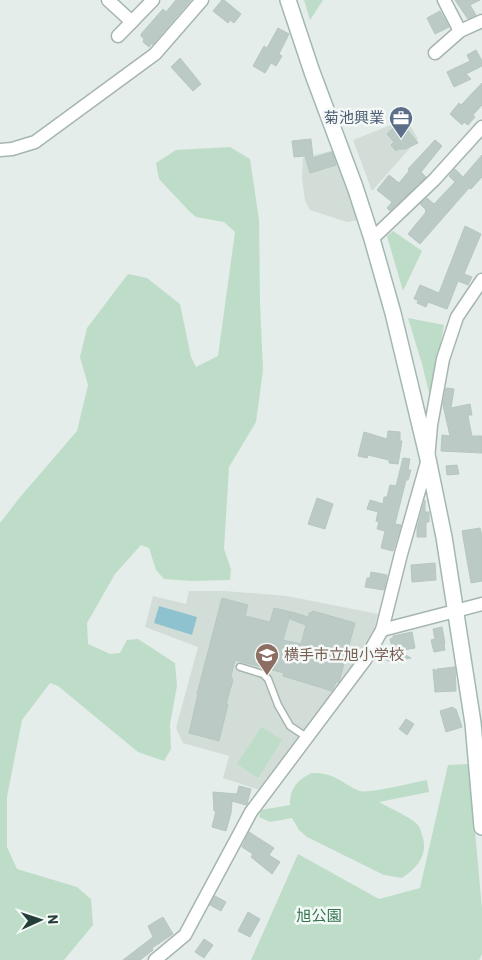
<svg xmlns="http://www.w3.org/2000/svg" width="482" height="960" font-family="Barlow,'Noto Sans JP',sans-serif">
<rect width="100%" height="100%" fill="#e4ede9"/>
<!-- built -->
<g fill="#d2ddd8">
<polygon points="406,119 418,139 372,191 353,140"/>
<polygon points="334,150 359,220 347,222 310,210 305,201 302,178 303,158"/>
<polygon points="189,591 225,591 287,596 378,614 371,639 260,790 223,778 229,756 183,743 176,728 198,647 145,627 153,596 186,604"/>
</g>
<!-- green -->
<g fill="#beddc8">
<polygon points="304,0 323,0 310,20"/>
<polygon points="230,147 250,159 259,220 260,303 263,370 256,422 229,467 224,549 231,569 230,580 192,581 164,579 156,570 149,548 141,545 115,574 87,623 88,644 110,654 120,653 127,640 138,639 175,663 177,686 170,724 171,749 164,761 138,752 58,686 50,683 22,720 7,797 7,847 17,869 77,887 91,899 93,925 64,960 0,960 0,523 21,496 77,431 88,385 80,357 87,328 128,274 147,278 180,304 191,357 196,367 218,356 235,232 224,222 196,217 189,211 159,179 156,163 176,150"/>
<polygon points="393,231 422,251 403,291 389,243 387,236"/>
<polygon points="408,318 444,325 431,401 422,364"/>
<polygon points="261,727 282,740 258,778 237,764"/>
<polygon points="469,764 482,909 482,954 479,960 251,960 298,854 379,899 420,888 448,765"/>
<path d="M312 773C337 773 340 783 360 791 368 794 415 782 427 780L429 792 379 802C391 809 407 815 417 824 420 827 421 831 422 835 429 854 417 868 402 878L384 875 307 837 299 830 292 818 270 822 259 817 261 810 290 805C290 788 297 780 312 773Z"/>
</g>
<!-- water -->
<polygon fill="#8ec2cf" points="159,606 197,617 192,635 154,623"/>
<!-- building -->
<g fill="#bccac5" stroke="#b6c6c0">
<polygon points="176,0 191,0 153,44 151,44 149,47 143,42 144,39 141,36 141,34 163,9 166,12"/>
<polygon points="222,0 224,0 241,14 234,23 230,20 228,23 213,11"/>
<polygon points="455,0 480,0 470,5 476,15 468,19"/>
<polygon points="440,11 449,27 435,34 427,18"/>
<polygon points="278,28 289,34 279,54 282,56 276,66 271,63 265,73 253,66 264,46 267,48"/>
<polygon points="476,50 482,61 482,66 466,74 471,79 454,87 447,72 470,61 467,55"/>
<polygon points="180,58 201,84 193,91 171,67"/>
<polygon points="482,83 482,105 473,115 475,117 468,125 464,122 462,125 450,114 459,103 461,105"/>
<polygon points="394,127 399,133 405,127 418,143 405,149 398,149 396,151 391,145 394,142 387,134"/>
<polygon points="311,139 313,158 332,152 336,165 310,173 305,156 294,157 292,141"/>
<polygon points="435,140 442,146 421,172 426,177 390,211 387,208 392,202 377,190 389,175 399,183 409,171 408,169"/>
<polygon points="482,155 482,177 471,189 469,188 420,244 408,234 426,212 425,211 426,210 420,204 427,198 434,204 455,182 449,176 455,169 463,177"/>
<polygon points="465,226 481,234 464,274 472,277 468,285 458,281 447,309 428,302 426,307 417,303 418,300 414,299 420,285 439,293"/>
<polygon points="446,388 454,389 451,408 470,404 472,415 468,415 469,422 472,436 482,436 482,453 441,451 442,435 450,436 443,405"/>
<polygon points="388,431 400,432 400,441 402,441 398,464 389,463 389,460 368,455 367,458 358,456 364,432 387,439"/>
<polygon points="403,458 410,459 408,470 411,470 408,480 406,480 395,524 401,525 393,551 381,548 385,531 377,529 379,522 376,521 378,512 367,509 370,500 383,504 384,497 387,497 390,485 396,486"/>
<polygon points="457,465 459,474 447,475 446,466"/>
<polygon points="317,498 333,504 325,529 308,524"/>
<polygon points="425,500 425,512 429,512 429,522 426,522 426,537 417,537 417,528"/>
<polygon points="480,528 482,536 482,581 471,583 462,531"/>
<polygon points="435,563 436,580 412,582 411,565"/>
<polygon points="371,572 387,575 384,590 365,587 367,578 370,578"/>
<polygon points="222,598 248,605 245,616 270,622 274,608 291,612 283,640 301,644 306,625 290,619 292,612 308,617 310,612 312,613 313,611 355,623 339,682 336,682 332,691 283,676 284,673 235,660 231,676 233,680 226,704 228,704 219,741 189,733 198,694 197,694"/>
<polygon points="442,627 445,643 444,644 445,650 434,652 431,640 435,639 433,629"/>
<polygon points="412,632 415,648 399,651 411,658 391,662 377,656 382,646 393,651 390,639 393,638 393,636"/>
<polygon points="455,667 456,691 435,692 433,669 438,671 437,669"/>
<polygon points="453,707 454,709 456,709 462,727 446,732 440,711"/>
<polygon points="406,719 414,724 407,735 399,729"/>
<polygon points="239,786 251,789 247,804 246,805 232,801 231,813 226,831 212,827 216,811 214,811 213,792 237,794"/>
<polygon points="249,832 274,848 269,855 280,862 272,874 251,857 253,854 242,847"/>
<polygon points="215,896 226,902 221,911 210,905"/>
<polygon points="248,912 260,919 250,937 238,931"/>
<polygon points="163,917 173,934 152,948 153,950 140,960 123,960 153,937 148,926"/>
<polygon points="204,939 213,945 204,958 195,952"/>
</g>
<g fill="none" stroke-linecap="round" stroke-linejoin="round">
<!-- lane casing -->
<g stroke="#a7b5b0" stroke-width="9">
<polyline id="lane" points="240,667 263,674 268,679 278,705 290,726 308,738"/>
</g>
<!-- street casing -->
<g stroke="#a7b5b0" stroke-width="15">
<g id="street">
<polyline points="108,0 132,22"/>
<polyline points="444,0 460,31"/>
<polyline points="118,36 153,0"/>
<polyline points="435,53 460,31 482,21"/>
<polyline points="0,150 12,149 35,142 155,54 202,0"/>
<polyline points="372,239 434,180 482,127"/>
<polyline points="382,630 482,604"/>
<polyline points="155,960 185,935 251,812 365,660 382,630 401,554 428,459 431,425 443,359 457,317 482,280"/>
</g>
</g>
<!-- secondary casing -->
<g stroke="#a2b8b2" stroke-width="18">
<polyline id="secondary" points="288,0 312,72 355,187 372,239 393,313 428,459 444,537 473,723 482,827"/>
</g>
<!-- lane -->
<use href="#lane" stroke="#fff" stroke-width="6"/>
<!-- street -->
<use href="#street" stroke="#fff" stroke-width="12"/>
<!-- secondary -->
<use href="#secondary" stroke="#fff" stroke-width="15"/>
</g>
<!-- icons -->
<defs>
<g id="office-pin" transform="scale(1.25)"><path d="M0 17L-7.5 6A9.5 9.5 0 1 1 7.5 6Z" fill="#5c6f8a" stroke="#f4f9f7"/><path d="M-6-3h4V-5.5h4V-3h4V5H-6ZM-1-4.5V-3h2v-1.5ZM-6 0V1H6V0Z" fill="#fff"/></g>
<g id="school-pin" transform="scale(1.25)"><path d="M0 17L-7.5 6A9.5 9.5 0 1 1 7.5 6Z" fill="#8d6e63" stroke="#f4f9f7"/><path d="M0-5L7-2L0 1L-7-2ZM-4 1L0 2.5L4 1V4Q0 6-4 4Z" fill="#fff"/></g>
</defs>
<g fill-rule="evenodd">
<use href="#office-pin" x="401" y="118"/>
<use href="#school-pin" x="267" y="655"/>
</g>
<g text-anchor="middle" stroke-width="5" stroke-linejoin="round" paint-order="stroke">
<!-- service labels -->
<g font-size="15" fill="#4e5e75" stroke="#f4f9f7" text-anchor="end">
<text x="384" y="123">菊池興業</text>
</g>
<!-- education labels -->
<g font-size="15" fill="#785e54" stroke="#f4f9f7" text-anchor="start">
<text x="284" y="660">横手市立旭小学校</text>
</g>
<!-- park labels -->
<g font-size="15" fill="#2f734d" stroke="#f4f9f7">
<text x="319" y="921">旭公園</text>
</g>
</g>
<!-- north arrow -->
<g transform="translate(40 920) rotate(87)" stroke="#f4f9f7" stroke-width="4" paint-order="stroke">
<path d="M0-4L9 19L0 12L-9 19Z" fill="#243e38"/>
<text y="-8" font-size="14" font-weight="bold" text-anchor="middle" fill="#243e38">N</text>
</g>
</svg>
